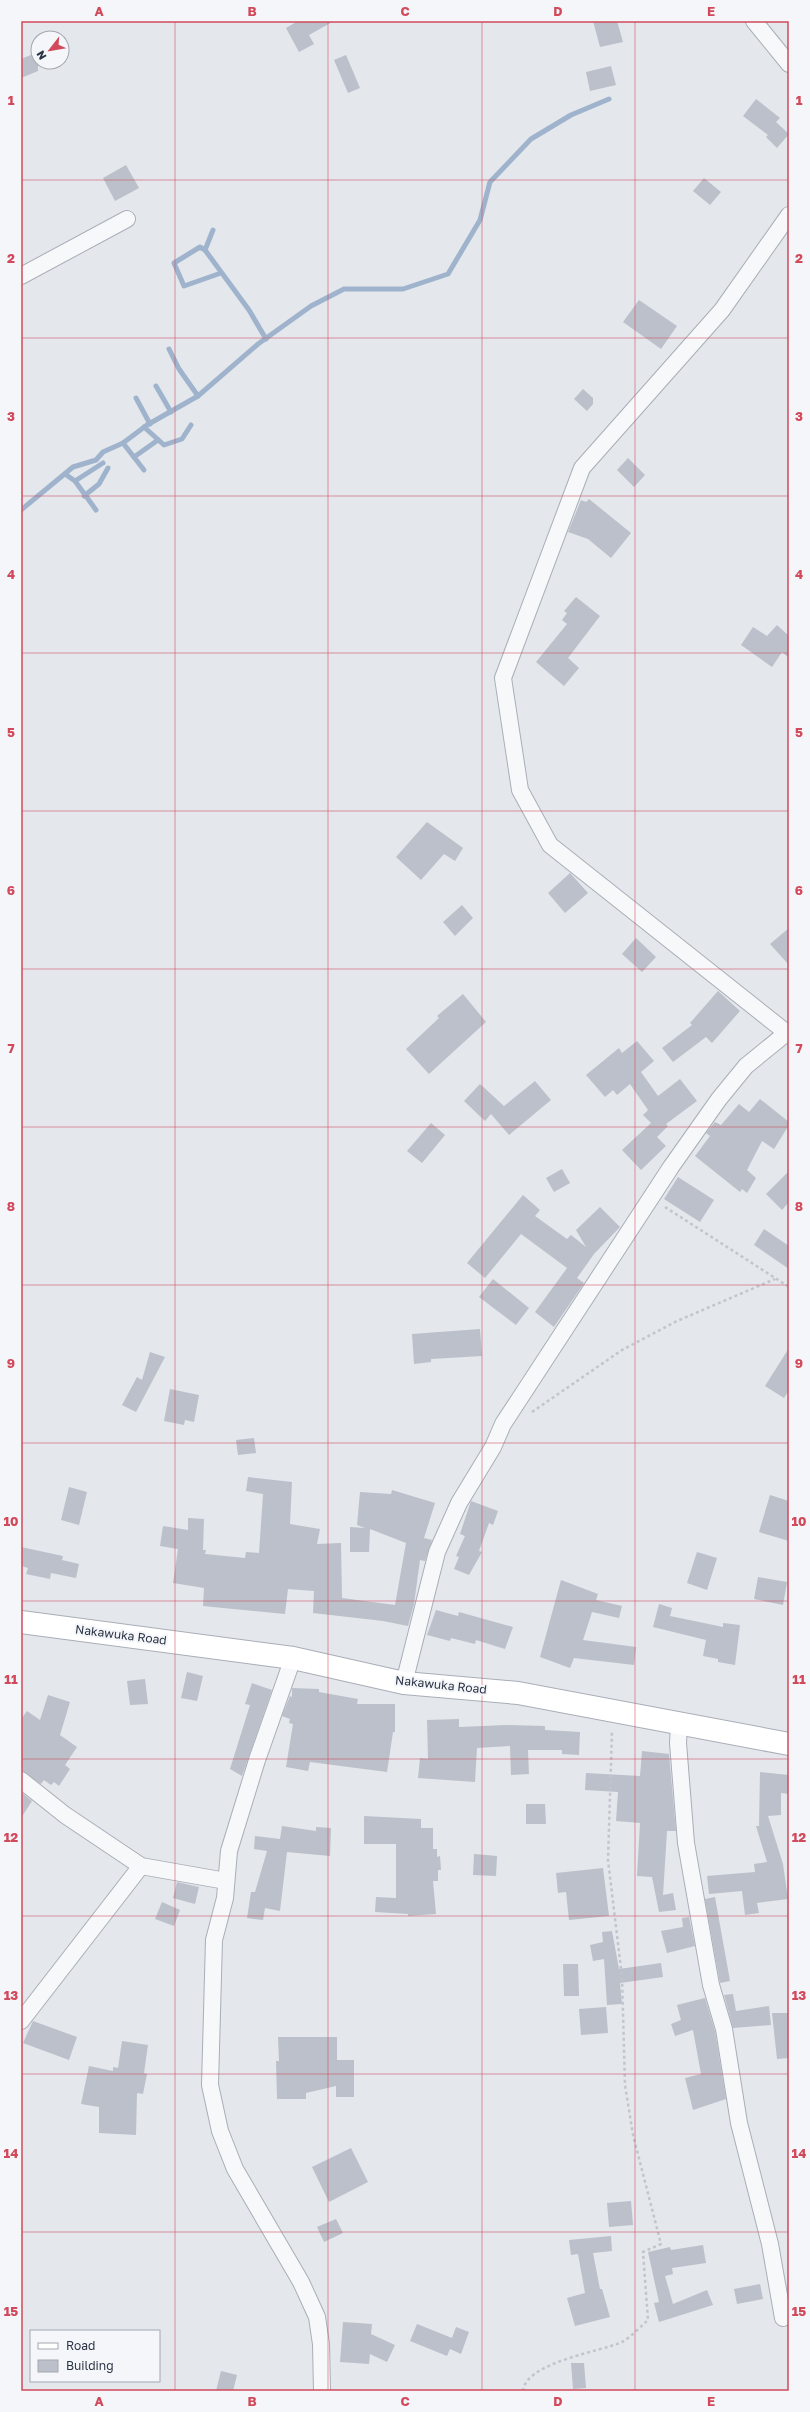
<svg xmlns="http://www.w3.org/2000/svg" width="810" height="2412" font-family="'Golos Text',sans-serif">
<rect width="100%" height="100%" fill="#e4e7ec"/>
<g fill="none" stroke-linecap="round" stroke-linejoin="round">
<!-- stream -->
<g stroke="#9fb4cc" stroke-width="5">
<polyline points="213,230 205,250 249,310 266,339"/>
<polyline points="205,250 200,247 174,263 184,286 221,273"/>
<polyline points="169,349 179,369 198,396"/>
<polyline points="156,386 171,412"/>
<polyline points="136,398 150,424"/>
<polyline points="144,427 164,445 182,439 191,425"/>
<polyline points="123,443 144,470"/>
<polyline points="134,457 158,440"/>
<polyline points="65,474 75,481 96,510"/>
<polyline points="75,481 103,463"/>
<polyline points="84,496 99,484 108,468"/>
<polyline points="21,510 73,467 96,460 103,452 123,443 147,425 198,396 258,344 311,306 344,289 403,289 448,274 480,220 490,182 531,139 571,115 609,99"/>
</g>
</g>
<!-- building -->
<g fill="#bbc0ca">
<polygon points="298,21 334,21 309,35 314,44 299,52 286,28"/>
<polygon points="593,21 617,21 623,42 600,47"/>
<polygon points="38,52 38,71 21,78 21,59"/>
<polygon points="346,55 360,88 348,93 334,60"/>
<polygon points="611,66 616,85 590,91 586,72"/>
<polygon points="756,99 780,118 776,122 789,134 777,148 766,137 768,135 743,116"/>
<polygon points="126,165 139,188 115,201 103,178"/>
<polygon points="704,178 721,192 710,205 693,191"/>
<polygon points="639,300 677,326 661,349 623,322"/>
<polygon points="583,389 593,398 593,404 587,411 574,399"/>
<polygon points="628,458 645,475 634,487 617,470"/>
<polygon points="589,499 631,533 611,558 588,539 568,532 581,500 586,502"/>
<polygon points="576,597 600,616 568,658 579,668 564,686 536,662 567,624 562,620 567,613 564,611"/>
<polygon points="777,625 789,636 789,658 782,652 772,667 741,645 753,627 767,636"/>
<polygon points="427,822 463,848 455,861 444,854 421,880 396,857"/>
<polygon points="570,873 588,893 565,913 548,893"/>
<polygon points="462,905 473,918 455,936 443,922"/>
<polygon points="789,928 789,965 770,944"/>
<polygon points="636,938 656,957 642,972 622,954"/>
<polygon points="718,991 740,1011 712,1043 706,1037 673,1062 662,1048 692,1025 690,1023"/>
<polygon points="463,994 486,1022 429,1074 406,1049 439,1018 437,1016"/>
<polygon points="637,1041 654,1061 641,1072 658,1096 680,1079 697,1101 666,1124 668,1126 657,1137 666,1146 641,1170 622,1150 651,1123 643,1115 648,1110 630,1084 617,1095 613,1090 605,1097 586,1075 619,1048 622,1053"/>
<polygon points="535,1081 551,1100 509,1135 491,1114 485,1121 464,1101 480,1084 504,1106"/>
<polygon points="760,1099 789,1122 789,1125 774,1149 762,1141 747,1170 756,1178 747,1193 742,1189 740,1192 695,1156 710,1136 706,1133 715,1122 721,1125 739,1104 749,1112"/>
<polygon points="431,1123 445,1135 422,1163 407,1151"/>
<polygon points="562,1169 570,1183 554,1192 546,1178"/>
<polygon points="789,1171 789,1202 782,1210 766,1194"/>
<polygon points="678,1177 714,1200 700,1222 664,1199"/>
<polygon points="523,1195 540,1210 535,1216 567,1239 571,1235 586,1247 576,1230 600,1207 620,1227 594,1254 577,1278 584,1283 554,1327 535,1312 567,1268 521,1234 485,1278 467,1263"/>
<polygon points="764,1229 789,1246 789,1269 754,1245"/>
<polygon points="493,1279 529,1308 516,1325 479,1297"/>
<polygon points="480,1329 482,1356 431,1359 431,1362 414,1364 412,1334"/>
<polygon points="789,1348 789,1390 784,1398 765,1386"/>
<polygon points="150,1352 165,1357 136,1412 122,1405 137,1377 142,1380"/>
<polygon points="170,1389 199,1395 194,1422 185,1420 184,1425 164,1421"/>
<polygon points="254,1438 256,1453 238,1455 236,1440"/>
<polygon points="248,1477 292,1482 290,1524 320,1529 317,1544 341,1543 342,1598 395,1605 406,1543 370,1529 369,1552 350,1552 350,1527 365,1528 357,1525 360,1492 391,1494 392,1490 435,1503 424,1538 432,1540 425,1561 420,1560 414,1604 408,1626 383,1621 313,1613 314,1591 288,1589 285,1614 203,1606 204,1588 173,1583 178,1549 160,1546 163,1526 188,1530 188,1518 204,1519 203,1550 206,1550 205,1554 245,1558 246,1552 259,1553 263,1494 246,1491"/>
<polygon points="69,1487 87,1492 79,1525 61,1520"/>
<polygon points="770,1495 789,1501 789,1541 759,1532"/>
<polygon points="471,1501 498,1511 493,1525 489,1523 479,1551 482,1552 469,1575 454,1569 459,1557 456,1556 465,1536 460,1534"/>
<polygon points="21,1547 63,1556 62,1560 79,1564 76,1578 51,1573 50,1579 26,1574 28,1568 21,1566"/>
<polygon points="697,1552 717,1558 707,1590 687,1583"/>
<polygon points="758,1577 787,1582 783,1605 754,1599"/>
<polygon points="561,1580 598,1594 596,1600 622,1606 619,1618 592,1612 583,1640 636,1647 634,1665 574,1658 570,1668 540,1657"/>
<polygon points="659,1604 672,1608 670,1616 723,1627 723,1623 740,1625 735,1665 718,1662 718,1659 703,1656 706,1640 653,1627"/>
<polygon points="436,1610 458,1616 459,1612 513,1627 505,1649 476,1640 475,1644 451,1638 450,1641 427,1635"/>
<polygon points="187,1672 203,1676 197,1701 181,1698"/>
<polygon points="145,1679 148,1704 130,1705 127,1681"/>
<polygon points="252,1683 272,1690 242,1776 230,1769 250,1705 245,1704"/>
<polygon points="292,1688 319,1689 319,1692 358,1699 357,1704 395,1704 395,1732 393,1732 387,1772 310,1762 308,1771 286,1767 293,1724 289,1723 290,1719 282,1716 290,1696 292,1697"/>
<polygon points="48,1695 70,1702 60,1735 77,1747 65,1765 70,1769 59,1786 54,1782 51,1785 44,1780 41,1784 21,1771 21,1719 27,1711 40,1720"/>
<polygon points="459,1719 459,1727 506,1725 545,1726 545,1730 580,1732 579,1755 562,1754 562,1750 528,1750 529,1774 511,1775 510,1746 477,1748 475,1782 418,1778 420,1758 428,1759 427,1720"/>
<polygon points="642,1751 669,1754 676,1831 667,1831 663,1895 673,1893 676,1910 659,1912 652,1877 637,1876 640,1823 616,1821 618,1792 585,1790 586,1773 640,1776"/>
<polygon points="760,1772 789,1775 789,1794 781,1793 781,1815 768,1816 783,1864 788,1899 757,1903 759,1913 745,1915 742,1891 709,1894 707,1876 755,1872 754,1864 767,1862 756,1826 759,1826"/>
<polygon points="21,1792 32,1801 21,1818"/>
<polygon points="526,1804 545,1804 546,1824 526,1824"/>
<polygon points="364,1816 421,1819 421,1828 433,1828 433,1849 437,1849 437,1857 440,1856 441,1870 438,1870 438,1881 433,1881 436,1914 408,1916 408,1914 375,1912 376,1897 396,1898 396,1844 364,1844"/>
<polygon points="282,1826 316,1831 316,1827 331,1828 330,1856 287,1852 280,1911 265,1908 263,1920 247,1918 251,1892 255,1892 267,1851 254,1849 255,1836 280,1839"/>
<polygon points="474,1854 497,1856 496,1876 473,1875"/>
<polygon points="603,1868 609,1916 569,1920 566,1892 558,1893 556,1873"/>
<polygon points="177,1882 199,1887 195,1904 173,1898"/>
<polygon points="715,1897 730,1981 720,1983 705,1899"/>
<polygon points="162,1902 180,1910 174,1926 155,1919"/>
<polygon points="689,1917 695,1946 667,1953 661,1931 683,1927 682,1918"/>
<polygon points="612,1931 619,1969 661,1963 663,1977 620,1983 622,2004 607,2005 604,1959 593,1961 590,1945 603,1942 602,1932"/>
<polygon points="563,1964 578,1964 579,1996 564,1996"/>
<polygon points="733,1994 736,2011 769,2006 771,2025 733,2028 724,1995"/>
<polygon points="705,1998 715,2031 726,2099 693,2110 685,2078 701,2074 693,2030 675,2036 671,2024 681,2020 677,2005"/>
<polygon points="606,2007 608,2033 581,2035 579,2009"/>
<polygon points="772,2013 789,2013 789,2058 777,2059"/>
<polygon points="33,2021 77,2037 69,2060 23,2043"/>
<polygon points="278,2037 337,2037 337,2060 354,2060 354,2097 336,2097 336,2086 306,2093 306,2099 277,2099 276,2061 279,2061"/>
<polygon points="122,2041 148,2045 144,2073 147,2074 143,2094 137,2093 136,2135 99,2133 99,2107 81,2104 89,2066 113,2071 113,2067 118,2068"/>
<polygon points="351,2148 368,2182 329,2202 312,2167"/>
<polygon points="631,2201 633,2225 609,2227 607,2203"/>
<polygon points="336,2219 343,2233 324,2242 317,2227"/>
<polygon points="611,2236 612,2251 593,2253 600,2289 602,2289 610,2317 575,2326 567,2298 585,2293 578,2254 571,2255 569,2240"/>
<polygon points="703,2245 706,2263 672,2268 673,2274 665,2276 673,2304 707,2290 713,2305 659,2322 654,2303 659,2302 648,2252 670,2247 671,2250"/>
<polygon points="760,2284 763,2299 737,2304 734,2289"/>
<polygon points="343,2322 372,2324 371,2334 395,2345 387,2362 370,2354 369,2364 340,2362"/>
<polygon points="417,2324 452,2338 456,2327 469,2332 461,2354 450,2349 447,2356 410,2341"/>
<polygon points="571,2363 584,2363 586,2388 573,2389"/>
<polygon points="221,2371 237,2375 233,2391 216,2391"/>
</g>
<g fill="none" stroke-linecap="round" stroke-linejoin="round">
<!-- street casing -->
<g stroke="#a9aeb7" stroke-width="18">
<g id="street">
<polyline points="754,21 789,64"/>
<polyline points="21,276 127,219"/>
<polyline points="787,1033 550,845 520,790 503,678 582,468 722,310 789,215"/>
<polyline points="293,1658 257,1760 229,1851 225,1898 214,1940 210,2085 220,2131 235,2169 301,2282 317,2317 321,2344 322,2391"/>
<polyline points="404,1683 437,1552 459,1503 493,1447 503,1424 671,1167 719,1099 746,1066 789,1031"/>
<polyline points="679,1724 678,1743 686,1843 711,1985 724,2029 739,2123 770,2244 783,2318"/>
<polyline points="21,1780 65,1815 141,1866 226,1881"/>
<polyline points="21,2021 141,1866"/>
</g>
</g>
<!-- secondary casing -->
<g stroke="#a9aeb7" stroke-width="24">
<polyline id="secondary" points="21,1622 293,1658 404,1683 518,1693 789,1744"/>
</g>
<!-- path -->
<g stroke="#c2c5cb" stroke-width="2.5" stroke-dasharray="3 3" stroke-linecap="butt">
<polyline points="665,1207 789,1287"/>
<polyline points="532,1412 622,1350 677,1321 775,1279"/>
<path d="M523 2391C526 2362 600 2352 622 2342 631 2337 640 2327 648 2320L643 2252 661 2244 633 2135 625 2085 622 1977 608 1860 612 1731"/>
</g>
<!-- street -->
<use href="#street" stroke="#f7f8fa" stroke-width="16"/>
<!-- secondary -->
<use href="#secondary" stroke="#fff" stroke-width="22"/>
</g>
<!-- grid -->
<path fill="none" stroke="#d1495b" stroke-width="1" stroke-opacity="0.55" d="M175 21V2391M328 21V2391M482 21V2391M635 21V2391M21 180H789M21 338H789M21 496H789M21 653H789M21 811H789M21 969H789M21 1127H789M21 1285H789M21 1443H789M21 1601H789M21 1759H789M21 1916H789M21 2074H789M21 2232H789"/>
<g text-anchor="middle" stroke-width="4" stroke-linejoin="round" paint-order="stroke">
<!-- street labels -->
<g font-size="12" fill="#2b3445" stroke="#f4f6f9">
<text transform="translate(121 1635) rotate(7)" y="4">Nakawuka Road</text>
<text transform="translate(441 1685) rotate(6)" y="4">Nakawuka Road</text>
</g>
</g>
<!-- border -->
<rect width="810" height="2412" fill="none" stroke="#f4f6f9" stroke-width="44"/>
<!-- legend -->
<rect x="30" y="2330" width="130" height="52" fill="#f4f6f9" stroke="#a4a8b1"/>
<rect x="38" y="2343" width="20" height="6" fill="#ffffff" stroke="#a4a8b1"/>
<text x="66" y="2350" font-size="12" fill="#2b3445">Road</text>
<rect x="38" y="2360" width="20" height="12" fill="#bbc0ca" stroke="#a4a8b1"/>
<text x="66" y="2370" font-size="12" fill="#2b3445">Building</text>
<!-- north arrow -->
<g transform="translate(50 50) rotate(239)"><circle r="19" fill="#f4f6f9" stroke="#a4a8b1"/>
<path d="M0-3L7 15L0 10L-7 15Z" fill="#d1495b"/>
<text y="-6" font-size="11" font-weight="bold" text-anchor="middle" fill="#2b3445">N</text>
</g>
<rect x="22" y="22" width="766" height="2368" fill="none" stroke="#d1495b" stroke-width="1.5"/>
<g font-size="13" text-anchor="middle" font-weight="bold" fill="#d1495b">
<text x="99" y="16">A</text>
<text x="252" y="16">B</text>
<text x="405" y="16">C</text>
<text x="558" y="16">D</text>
<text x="711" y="16">E</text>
<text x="11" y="105">1</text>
<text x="799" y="105">1</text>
<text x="11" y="263">2</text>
<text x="799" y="263">2</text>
<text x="11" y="421">3</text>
<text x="799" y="421">3</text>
<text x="11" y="579">4</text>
<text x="799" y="579">4</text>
<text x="11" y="737">5</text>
<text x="799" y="737">5</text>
<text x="11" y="895">6</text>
<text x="799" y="895">6</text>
<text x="11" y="1053">7</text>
<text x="799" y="1053">7</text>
<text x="11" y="1211">8</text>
<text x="799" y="1211">8</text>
<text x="11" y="1368">9</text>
<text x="799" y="1368">9</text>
<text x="11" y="1526">10</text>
<text x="799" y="1526">10</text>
<text x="11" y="1684">11</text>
<text x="799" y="1684">11</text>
<text x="11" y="1842">12</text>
<text x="799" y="1842">12</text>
<text x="11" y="2000">13</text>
<text x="799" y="2000">13</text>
<text x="11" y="2158">14</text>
<text x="799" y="2158">14</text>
<text x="11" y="2316">15</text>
<text x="799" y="2316">15</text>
<text x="99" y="2406">A</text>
<text x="252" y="2406">B</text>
<text x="405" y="2406">C</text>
<text x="558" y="2406">D</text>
<text x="711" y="2406">E</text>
</g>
</svg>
